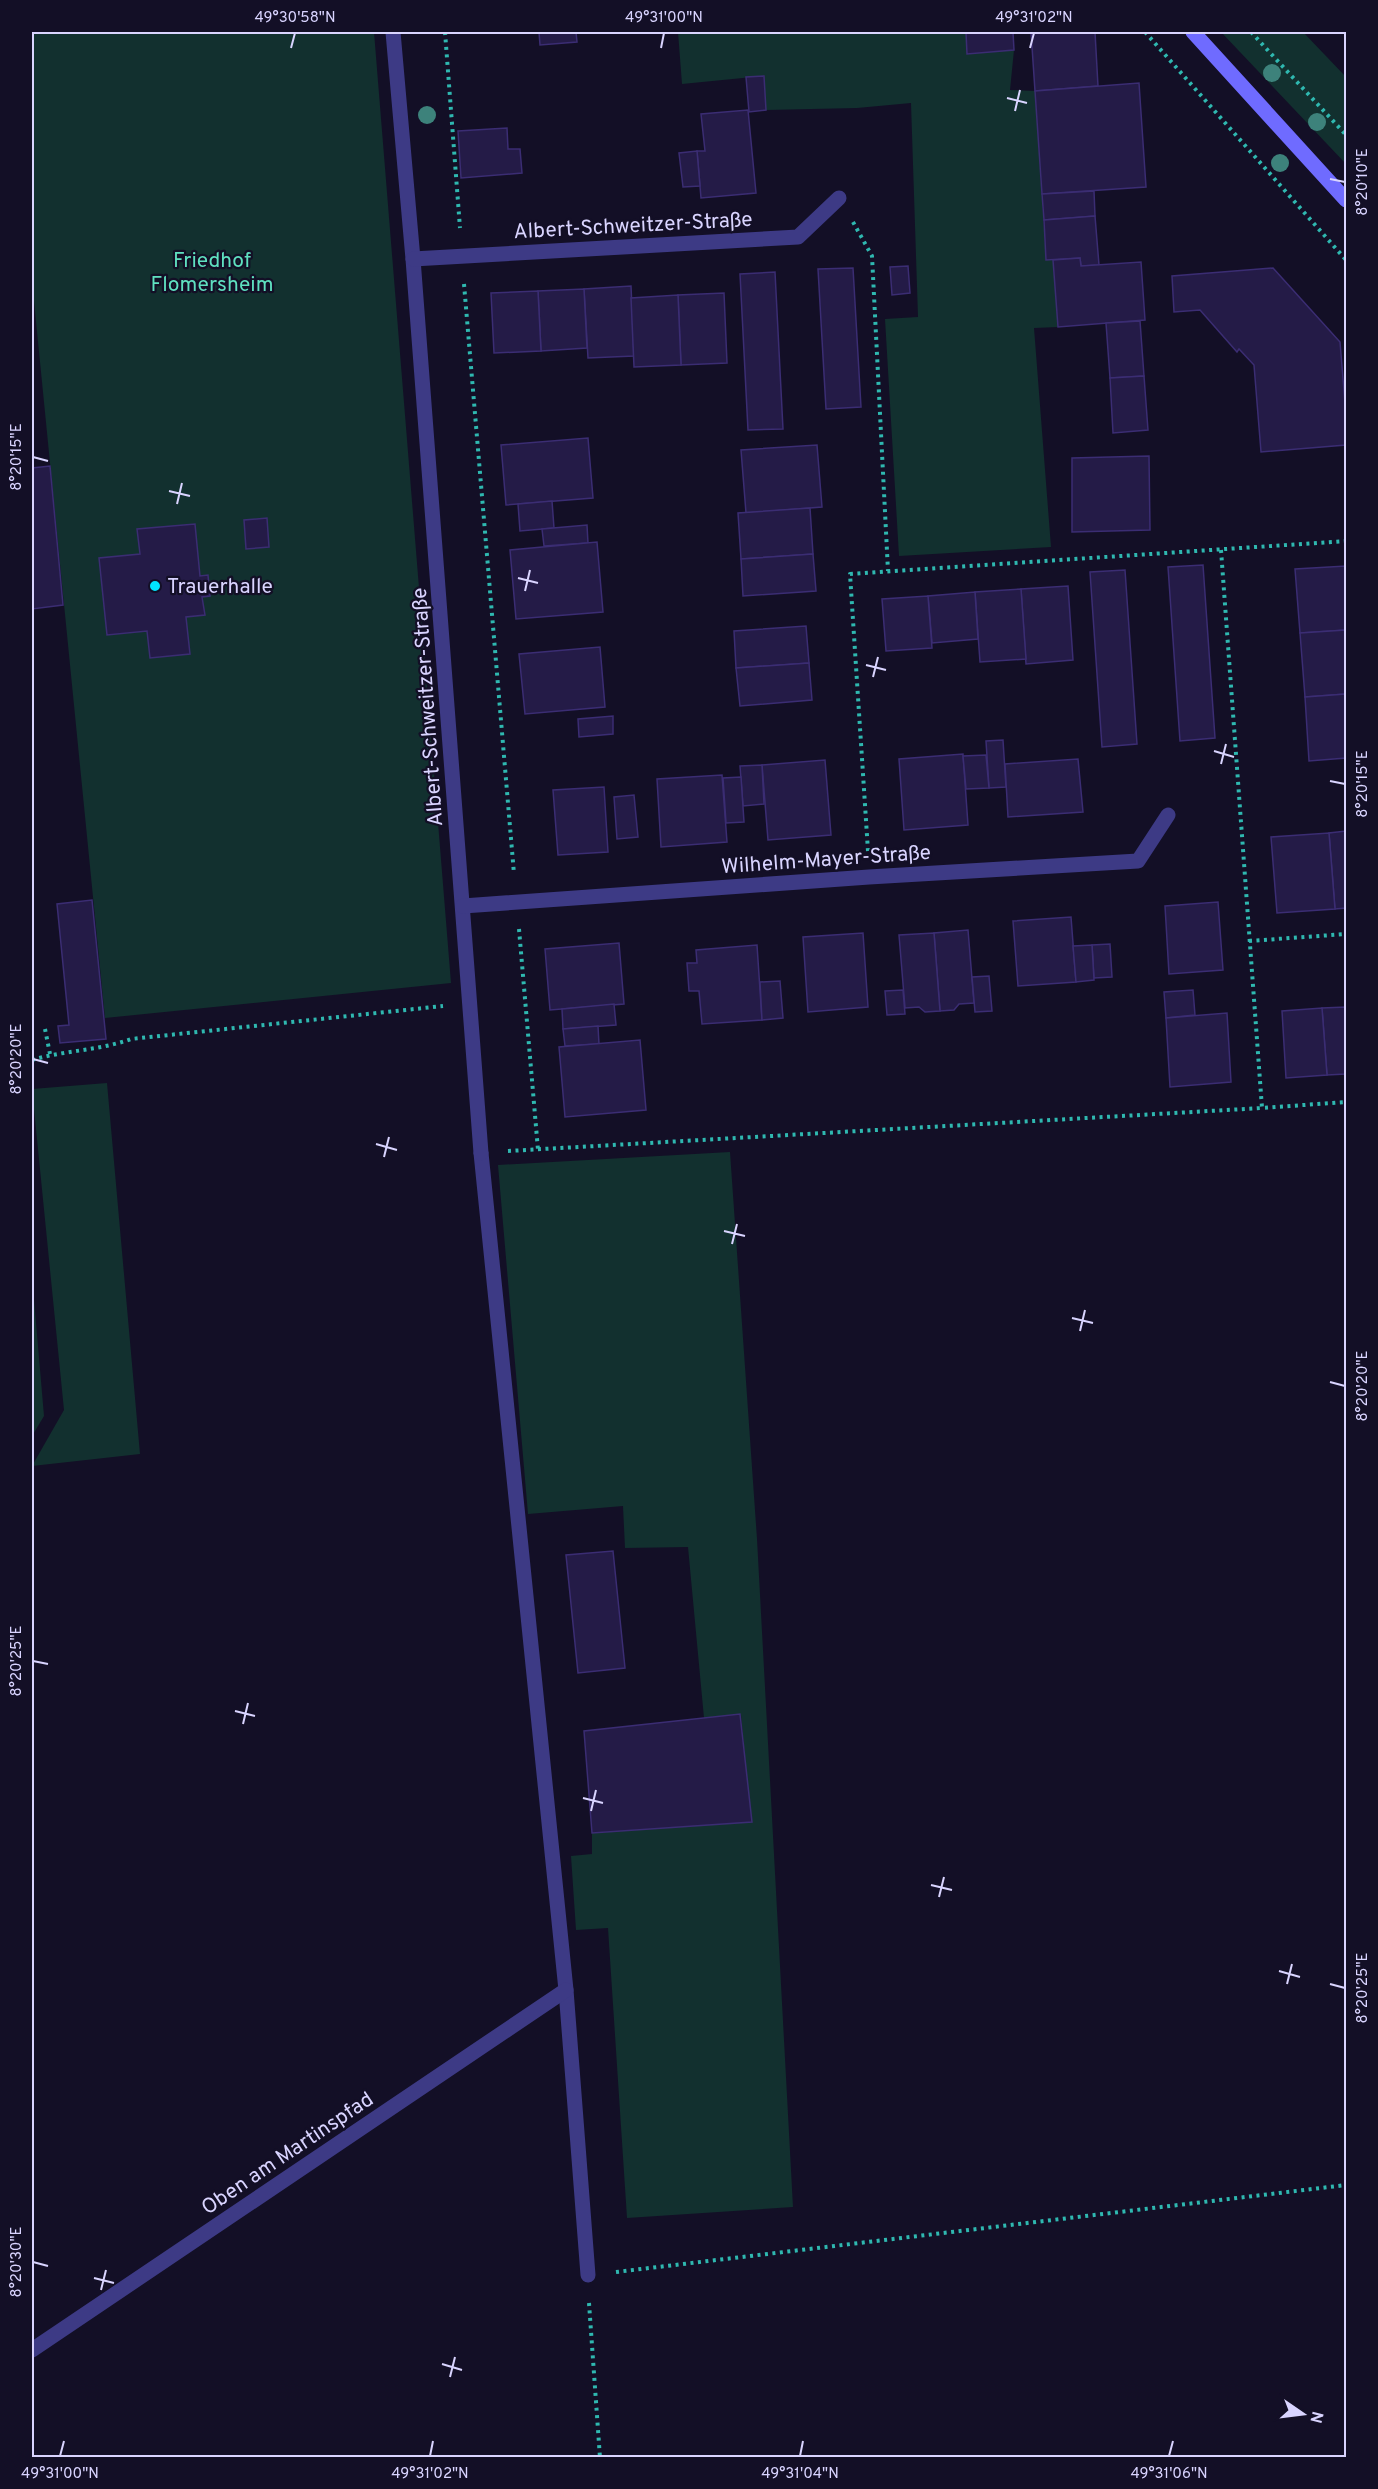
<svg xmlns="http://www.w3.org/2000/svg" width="1378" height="2489" font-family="Overpass,sans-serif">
<rect width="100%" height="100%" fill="#130f26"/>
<!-- green -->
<g fill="#12302f">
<polygon points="32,32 374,32 451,983 105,1018 32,281"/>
<polygon points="678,32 966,32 968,53 1014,50 1010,90 1035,91 1046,260 1053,260 1058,327 1034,328 1051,547 899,556 885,319 918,317 911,103 857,108 766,110 763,76 682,84"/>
<polygon points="1221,32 1303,32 1346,77 1346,164"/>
<polygon points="107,1083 140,1454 32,1466 64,1410 32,1089"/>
<polygon points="730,1152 757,1539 793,2207 627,2218 608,1928 576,1930 571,1856 592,1854 592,1833 751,1822 741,1715 704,1718 688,1547 625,1548 623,1506 528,1514 498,1165"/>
<polygon points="32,1276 44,1416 32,1436"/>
</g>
<!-- building -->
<g fill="#241b47" stroke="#3b2d73" stroke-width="1.5">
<polygon points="539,32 576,32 577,42 540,45"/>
<polygon points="966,32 1013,32 1014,50 967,54"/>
<polygon points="1031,32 1095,32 1098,86 1035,91"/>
<polygon points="764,76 766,110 749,112 746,77"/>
<polygon points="1139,83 1146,187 1042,194 1035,91"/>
<polygon points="748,110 756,193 701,198 697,151 705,151 701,114"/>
<polygon points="507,128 508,149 520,149 522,173 461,178 458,131"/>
<polygon points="697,151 700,186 683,187 679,153"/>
<polygon points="1094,191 1095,216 1044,220 1042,194"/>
<polygon points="1095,216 1099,265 1081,266 1080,258 1046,260 1044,220"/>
<polygon points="1080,258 1081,266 1141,262 1145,320 1058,327 1053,260"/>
<polygon points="908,266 910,293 892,295 890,267"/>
<polygon points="853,268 861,407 826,409 818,269"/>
<polygon points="1273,268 1340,342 1346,415 1346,445 1261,452 1254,365 1239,349 1237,352 1200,310 1174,312 1172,276"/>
<polygon points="775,272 783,429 748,430 740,274"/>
<polygon points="631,286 634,356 588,358 584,289"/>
<polygon points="584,289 587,348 541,351 538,291"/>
<polygon points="538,291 541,351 494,353 491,293"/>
<polygon points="724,293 727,363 681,365 678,295"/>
<polygon points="678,295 681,365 634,367 631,298"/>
<polygon points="1140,321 1144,376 1110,378 1106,323"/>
<polygon points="1144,376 1148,430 1113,433 1110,378"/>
<polygon points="588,438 593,498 506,505 501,445"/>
<polygon points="817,445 822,507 746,513 741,450"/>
<polygon points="1149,456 1150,530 1072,532 1072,458"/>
<polygon points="50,466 63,605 32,609 32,468"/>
<polygon points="552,501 554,528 520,531 518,504"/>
<polygon points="810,508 813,554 741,559 738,513"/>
<polygon points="267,518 269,547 246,549 244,520"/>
<polygon points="195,524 200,576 208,575 210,596 202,597 205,615 186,617 190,654 150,658 147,631 107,635 99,558 140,554 137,529"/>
<polygon points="587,525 588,543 544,546 542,529"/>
<polygon points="597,542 603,612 516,619 510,550"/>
<polygon points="813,554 816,591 743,596 741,559"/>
<polygon points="1203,565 1215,738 1180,741 1168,567"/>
<polygon points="1346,566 1346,630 1300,633 1295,569"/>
<polygon points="1125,570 1137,744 1102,747 1090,572"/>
<polygon points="1068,586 1073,660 1026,664 1021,589"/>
<polygon points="1021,589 1026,659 980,662 975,592"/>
<polygon points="975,592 978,639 932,643 928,596"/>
<polygon points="928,596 932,648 886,651 882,599"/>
<polygon points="806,626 809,663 736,668 734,631"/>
<polygon points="1346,630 1346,694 1305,697 1300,633"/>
<polygon points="600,647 605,707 525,714 519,654"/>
<polygon points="809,663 812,700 740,706 736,668"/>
<polygon points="1346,694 1346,758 1309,761 1305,697"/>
<polygon points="613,716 613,734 579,737 578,719"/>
<polygon points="1003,740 1006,787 989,788 986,741"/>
<polygon points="963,754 968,825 904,830 899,759"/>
<polygon points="986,755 989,788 966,789 963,756"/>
<polygon points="1078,759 1083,812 1008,817 1005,764"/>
<polygon points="825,760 831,835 768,840 762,765"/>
<polygon points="762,765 764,804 743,806 740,766"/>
<polygon points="722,775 727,842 661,847 657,779"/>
<polygon points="741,777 744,822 726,823 723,778"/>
<polygon points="604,787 608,852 558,855 553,790"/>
<polygon points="634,795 638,837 617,839 614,797"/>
<polygon points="1346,831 1346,908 1335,909 1329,833"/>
<polygon points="1329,833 1335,909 1277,913 1271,837"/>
<polygon points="92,900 106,1039 60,1043 58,1026 69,1025 57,904"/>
<polygon points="1218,902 1223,970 1169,974 1165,906"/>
<polygon points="1071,917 1076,982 1018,986 1013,921"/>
<polygon points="968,930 974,1003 959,1004 954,1010 940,1011 934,933"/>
<polygon points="863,933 868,1007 808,1012 803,937"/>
<polygon points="934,933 940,1011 925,1012 919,1007 905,1008 899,935"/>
<polygon points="619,943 624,1004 550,1010 545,949"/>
<polygon points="1110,944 1112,977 1094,978 1092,945"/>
<polygon points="757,945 762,1020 702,1024 699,991 689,991 687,963 697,963 696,950"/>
<polygon points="1092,945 1094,980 1076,982 1073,946"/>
<polygon points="989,976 992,1011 975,1012 972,977"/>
<polygon points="780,981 783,1018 762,1020 760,982"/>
<polygon points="903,990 905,1014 887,1015 885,991"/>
<polygon points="1193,990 1195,1015 1166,1018 1164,992"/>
<polygon points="614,1004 616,1025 563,1029 562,1009"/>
<polygon points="1346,1007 1346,1074 1327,1075 1322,1008"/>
<polygon points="1322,1008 1327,1075 1286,1078 1282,1011"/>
<polygon points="1227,1013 1231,1082 1170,1087 1166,1018"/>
<polygon points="598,1026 599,1044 565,1046 563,1029"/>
<polygon points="640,1040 646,1110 565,1117 559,1047"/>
<polygon points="613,1551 625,1668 578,1673 566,1555"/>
<polygon points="740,1714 752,1822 592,1833 584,1731"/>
</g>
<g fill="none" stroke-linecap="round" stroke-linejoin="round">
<!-- path -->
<g stroke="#2fb8b0" stroke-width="4" stroke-dasharray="3 4.5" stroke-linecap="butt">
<polyline points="445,32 460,228"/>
<polyline points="1145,32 1346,260"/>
<polyline points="1251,32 1346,135"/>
<polyline points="853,222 872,256 888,571"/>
<polyline points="464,284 514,874"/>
<polyline points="1221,550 1262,1108 1346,1102"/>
<polyline points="868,851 850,574 1346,541"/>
<polyline points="519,929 538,1150"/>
<polyline points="1249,941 1346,934"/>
<polyline points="45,1029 50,1054"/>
<path d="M32 1060C65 1050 98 1051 131 1039L443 1006"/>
<polyline points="508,1151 1262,1108"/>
<polyline points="616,2272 1346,2185"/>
<polyline points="589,2303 600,2458"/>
</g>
<!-- service -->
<g stroke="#3d3a85" stroke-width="15">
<polyline points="481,1153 566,1990 588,2275"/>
<polyline points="32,2350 566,1990"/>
</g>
<!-- minor -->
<g stroke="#3d3a85" stroke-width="15">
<polyline points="393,32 413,259 481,1153"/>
<polyline points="413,259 798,237 839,198"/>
<polyline points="463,906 869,877 1138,861 1168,815"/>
</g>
<!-- secondary -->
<polyline stroke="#6f6bff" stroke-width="15" points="1193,32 1346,200"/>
</g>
<!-- trees -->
<g fill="#3d827b">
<circle cx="1272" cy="73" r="9"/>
<circle cx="427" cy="115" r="9"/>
<circle cx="1317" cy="122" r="9"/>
<circle cx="1280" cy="163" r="9"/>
</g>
<!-- ticks -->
<path fill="none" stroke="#d9d4ff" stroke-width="2" d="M291 48 295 33M661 48 664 33M1030 48 1034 33M1007 98 1027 103M1015 111 1020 90M1330 179 1345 182M33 457 48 461M169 491 190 496M177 504 182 483M518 578 538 583M525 591 530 570M866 665 886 670M873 677 878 657M1214 751 1234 757M1221 764 1226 744M1330 781 1345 784M33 1059 48 1063M376 1144 397 1150M384 1157 389 1137M724 1231 745 1236M732 1244 737 1224M1072 1318 1093 1323M1080 1331 1085 1310M1330 1382 1345 1386M33 1661 48 1664M235 1711 255 1716M243 1724 248 1703M583 1798 603 1803M591 1811 596 1790M931 1885 952 1890M939 1897 944 1877M1279 1971 1300 1977M1287 1984 1292 1964M1330 1984 1345 1988M33 2262 48 2266M94 2278 114 2283M101 2290 106 2270M442 2364 462 2370M450 2377 455 2357M60 2456 64 2441M430 2456 433 2441M800 2456 803 2441M1169 2456 1173 2441"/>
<!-- markers -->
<circle fill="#00e5ff" stroke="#130f26" stroke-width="2" cx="155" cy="586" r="6"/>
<g text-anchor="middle" stroke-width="4.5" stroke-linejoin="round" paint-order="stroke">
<!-- street labels -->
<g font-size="21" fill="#d9d4ff" stroke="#130f26">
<text transform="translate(633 225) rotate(-3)" y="7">Albert-Schweitzer-Straße</text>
<text transform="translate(427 707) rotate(-94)" y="7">Albert-Schweitzer-Straße</text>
<text transform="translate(826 859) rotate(-4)" y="7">Wilhelm-Mayer-Straße</text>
<text transform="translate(287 2153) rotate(-34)" y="7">Oben am Martinspfad</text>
</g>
<!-- park labels -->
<g font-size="21" fill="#5fe0c0" stroke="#130f26">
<text x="212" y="267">Friedhof<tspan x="212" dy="24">Flomersheim</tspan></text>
</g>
<!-- poi labels -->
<g font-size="21" fill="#d9d4ff" stroke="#130f26" text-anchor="start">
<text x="167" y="593">Trauerhalle</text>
</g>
</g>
<!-- border -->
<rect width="1378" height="2489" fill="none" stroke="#130f26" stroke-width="66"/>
<!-- north arrow -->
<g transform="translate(1303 2414) rotate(104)" stroke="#130f26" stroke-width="4.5" paint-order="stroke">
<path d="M0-4.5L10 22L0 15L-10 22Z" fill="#d9d4ff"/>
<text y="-9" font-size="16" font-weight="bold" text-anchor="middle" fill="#d9d4ff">N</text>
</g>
<rect x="33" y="33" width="1312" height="2423" fill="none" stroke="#d9d4ff" stroke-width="2"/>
<g font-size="15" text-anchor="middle" fill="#d9d4ff">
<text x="295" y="22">49°30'58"N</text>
<text x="664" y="22">49°31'00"N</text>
<text x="1034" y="22">49°31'02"N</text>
<text transform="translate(1362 182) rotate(-90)" y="5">8°20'10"E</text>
<text transform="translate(16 457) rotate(-90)" y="5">8°20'15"E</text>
<text transform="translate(1362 784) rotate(-90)" y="5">8°20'15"E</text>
<text transform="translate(16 1059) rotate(-90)" y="5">8°20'20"E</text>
<text transform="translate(1362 1386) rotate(-90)" y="5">8°20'20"E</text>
<text transform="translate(16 1661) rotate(-90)" y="5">8°20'25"E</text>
<text transform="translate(1362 1988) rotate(-90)" y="5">8°20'25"E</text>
<text transform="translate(16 2262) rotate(-90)" y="5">8°20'30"E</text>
<text x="60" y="2478">49°31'00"N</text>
<text x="430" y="2478">49°31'02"N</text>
<text x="800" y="2478">49°31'04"N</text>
<text x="1169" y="2478">49°31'06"N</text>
</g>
</svg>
